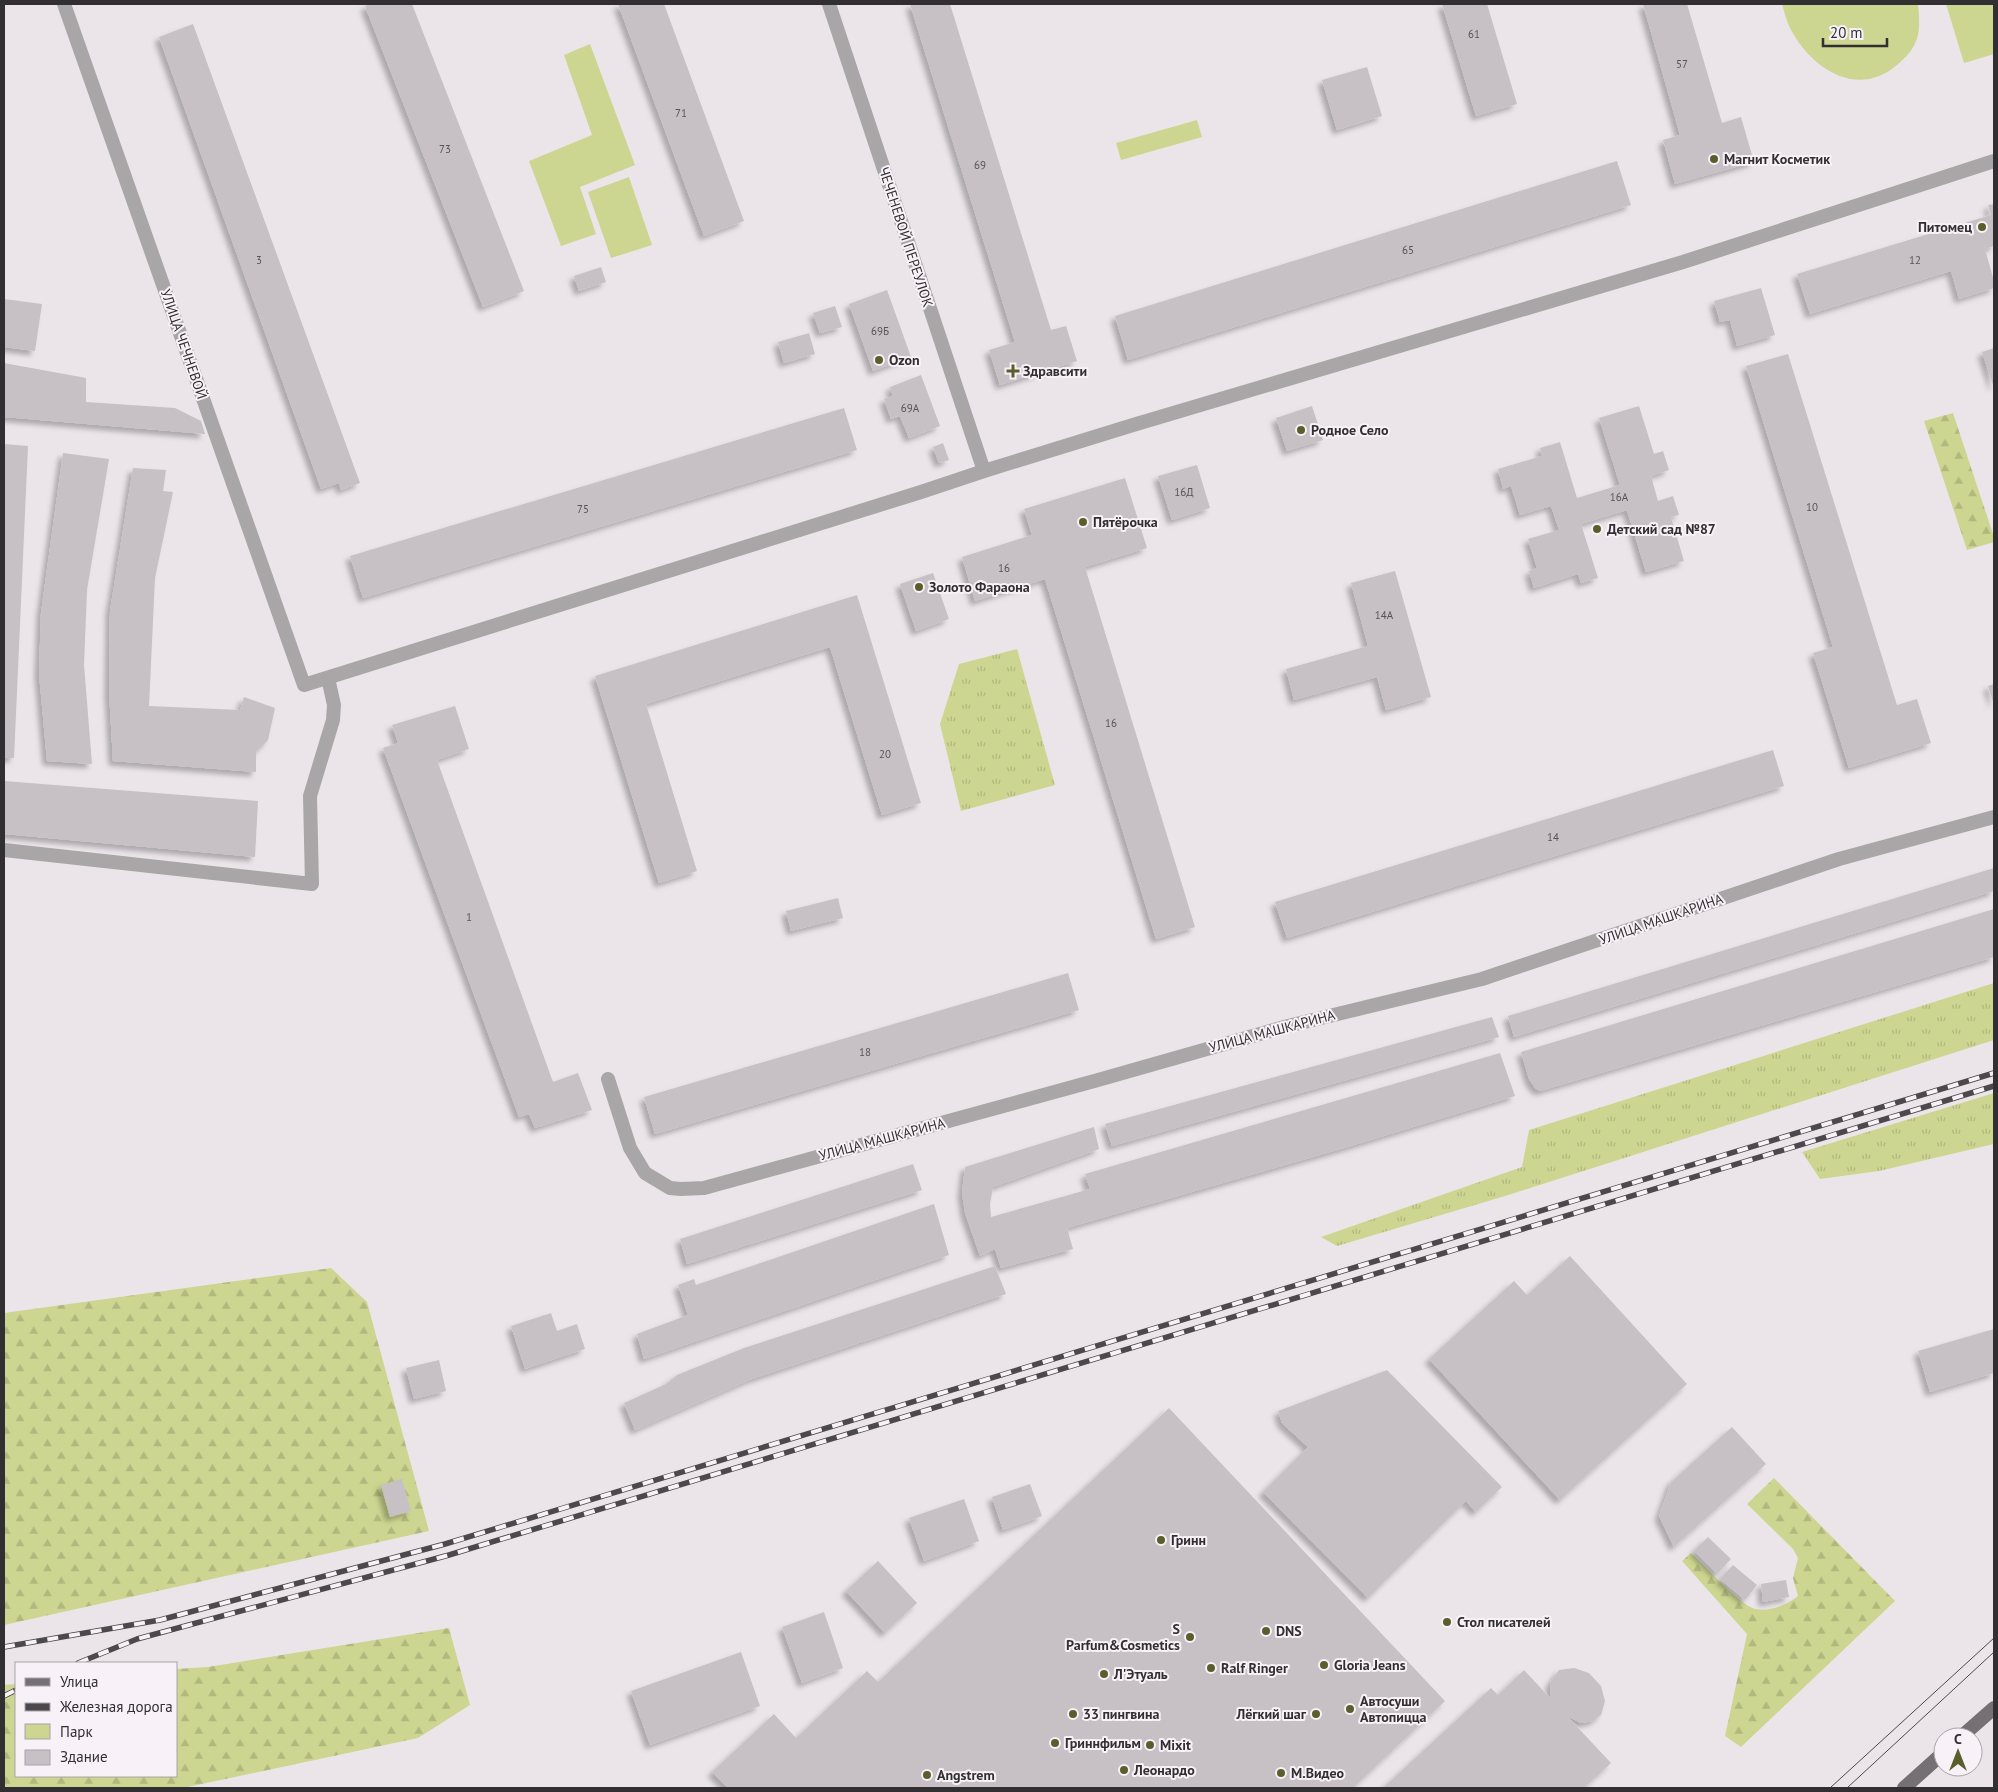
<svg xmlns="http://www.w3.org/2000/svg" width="1998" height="1792" font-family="'PT Sans',sans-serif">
<defs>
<pattern id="grass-tufts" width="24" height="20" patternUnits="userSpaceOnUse" patternTransform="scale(1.25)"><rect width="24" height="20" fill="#ccd690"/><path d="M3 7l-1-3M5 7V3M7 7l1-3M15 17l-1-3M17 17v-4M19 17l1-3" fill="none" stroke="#b0b87d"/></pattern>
<pattern id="forest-firs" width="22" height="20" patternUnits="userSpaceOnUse" patternTransform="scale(1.25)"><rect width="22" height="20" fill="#ccd690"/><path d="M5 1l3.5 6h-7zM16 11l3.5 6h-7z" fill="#b0b87d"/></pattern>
<filter id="shadow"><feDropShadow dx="-4.5" dy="4.5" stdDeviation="2.5" flood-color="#0004"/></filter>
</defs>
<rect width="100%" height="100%" fill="#ebe5ea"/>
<!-- grass -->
<g fill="url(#grass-tufts)">
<polygon points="1017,649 1055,785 961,811 940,724 959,664"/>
<polygon points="1994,983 1994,1040 1505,1196 1337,1246 1321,1237 1522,1167 1529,1130"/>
<polygon points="1994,1093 1994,1144 1879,1171 1820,1179 1802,1152"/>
</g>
<!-- forest -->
<g fill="url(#forest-firs)">
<polygon points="1953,413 1994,537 1994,542 1967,550 1924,421"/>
<polygon points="331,1268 367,1302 429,1531 4,1625 4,1313"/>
<path d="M1774 1478 1895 1601 1741 1747 1725 1736 1747 1634 1682 1561 1691 1553C1704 1565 1740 1605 1755 1609 1770 1612 1787 1605 1798 1596L1793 1578 1798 1558 1793 1549 1747 1504Z"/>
<polygon points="449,1628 470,1705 418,1738 183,1788 4,1788 4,1685 16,1684 16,1776 176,1776 176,1669 208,1667"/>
</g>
<!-- green -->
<g fill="#ccd690">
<path d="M1782 4H1918C1921 32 1920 46 1897 65 1856 100 1809 67 1789 26 1786 19 1784 11 1782 4Z"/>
<polygon points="1946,4 1994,4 1994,54 1964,63"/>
<polygon points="590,44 635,165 580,187 596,234 561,246 529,161 592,135 564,55"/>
<polygon points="1197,120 1202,137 1121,160 1116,143"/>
<polygon points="629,177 652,245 611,258 588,192"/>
</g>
<!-- building -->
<g fill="#c7c1c6" filter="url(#shadow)">
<polygon points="371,4 412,4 524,291 483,307 365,6"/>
<polygon points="618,4 664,4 744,221 704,236"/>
<polygon points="910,4 950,4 1051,330 1066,326 1077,361 1000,385 989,350 1015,342"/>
<polygon points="1442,4 1487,4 1517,104 1476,116"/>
<polygon points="1643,4 1687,4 1722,123 1741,117 1754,162 1675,184 1663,140 1680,135"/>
<polygon points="193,24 360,483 341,490 339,483 321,489 159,37"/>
<polygon points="1367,67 1382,116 1337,130 1322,80"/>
<polygon points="1617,161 1631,205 1128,360 1115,316"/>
<polygon points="1994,204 1994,246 1985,249 1994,281 1994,288 1959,299 1951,271 1810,314 1797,274 1991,215 1988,205"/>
<polygon points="601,267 606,282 579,291 574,276"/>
<polygon points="1761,288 1775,335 1737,346 1730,320 1720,322 1714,301"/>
<polygon points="887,290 911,357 873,371 849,304"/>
<polygon points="4,299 42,304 35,351 4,347"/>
<polygon points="835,306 842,327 820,333 813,313"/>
<polygon points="809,333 815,354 784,363 778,342"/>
<polygon points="1994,348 1994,388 1982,352"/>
<polygon points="1788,354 1897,705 1917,699 1931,743 1849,768 1813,653 1833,647 1746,366"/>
<polygon points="4,363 86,378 86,402 175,408 201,421 205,434 4,417"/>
<polygon points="921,375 940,426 909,438 900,416 891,419 884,399 893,396 890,387"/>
<polygon points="1312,406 1323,440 1287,451 1276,418"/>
<polygon points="1639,406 1654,454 1663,451 1669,470 1651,476 1658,501 1673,496 1679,515 1671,517 1684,561 1646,572 1627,510 1581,524 1598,578 1581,583 1578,574 1534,588 1529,571 1537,568 1528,539 1559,530 1551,506 1520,515 1511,486 1503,489 1498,469 1542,456 1540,448 1560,442 1577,498 1620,485 1599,418"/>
<polygon points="844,408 857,450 363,598 350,556"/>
<polygon points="943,443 949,460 939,463 933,447"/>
<polygon points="4,444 28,446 14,758 4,758"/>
<polygon points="63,453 109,459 87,590 84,665 92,764 47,761 39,673 41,613"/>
<polygon points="1197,465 1210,508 1172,520 1158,476"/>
<polygon points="133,468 166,470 163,491 173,492 155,578 149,706 240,710 244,697 275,708 268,740 256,752 256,772 113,761 109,691 110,611"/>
<polygon points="1125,478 1147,548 1085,567 1195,927 1156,939 1045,579 975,601 962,557 1032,535 1024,509"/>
<polygon points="1395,571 1431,697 1386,710 1377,677 1294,700 1286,669 1368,646 1351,583"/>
<polygon points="933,573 949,619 916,631 900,584"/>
<polygon points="857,595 921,803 882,815 830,647 646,704 697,871 659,883 595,676"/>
<polygon points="1994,684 1994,705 1988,686"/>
<polygon points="455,706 469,749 437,760 553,1082 578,1073 592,1110 535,1128 529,1114 519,1117 383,748 398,743 392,725"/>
<polygon points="1773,750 1784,786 1287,938 1275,902"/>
<polygon points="4,781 258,801 255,857 4,834"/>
<polygon points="1994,868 1994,891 1514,1037 1508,1016"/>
<polygon points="838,898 843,918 791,931 786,911"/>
<polygon points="1994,909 1994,957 1540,1091 1535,1088 1529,1079 1521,1052"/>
<polygon points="1068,973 1079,1010 655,1134 644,1097"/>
<polygon points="1492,1017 1499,1037 1112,1146 1105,1124"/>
<polygon points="1500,1053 1515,1096 1344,1148 1067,1228 1073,1249 1001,1268 995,1249 980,1256 965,1213 962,1193 965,1167 1094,1127 1099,1149 993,1187 990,1204 991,1217 1090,1189 1085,1174"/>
<polygon points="913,1164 922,1190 687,1264 680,1239"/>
<polygon points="934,1204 949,1255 644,1359 637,1334 688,1315 678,1285 694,1279 696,1285"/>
<polygon points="1570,1256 1687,1384 1560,1500 1429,1359 1514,1281 1527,1295"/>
<polygon points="995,1266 1006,1294 749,1380 635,1430 624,1403 666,1384 677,1375 744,1348"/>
<polygon points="551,1313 557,1331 577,1324 585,1349 525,1369 511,1326"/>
<polygon points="1994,1329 1994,1373 1930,1392 1918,1351"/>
<polygon points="439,1360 446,1391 414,1399 406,1368"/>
<polygon points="1387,1370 1502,1487 1476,1512 1466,1501 1368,1598 1263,1492 1308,1447 1282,1423 1278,1411"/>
<polygon points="1169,1408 1445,1701 1353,1788 728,1788 712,1772 774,1714 796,1738 867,1671 878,1682"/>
<polygon points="1732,1427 1766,1464 1674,1547 1659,1516 1671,1482"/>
<polygon points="402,1479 411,1511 390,1517 381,1485"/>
<polygon points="1030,1484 1042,1516 1003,1530 992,1497"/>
<polygon points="964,1499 979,1541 924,1561 909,1518"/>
<polygon points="1708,1537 1731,1559 1717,1574 1694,1551"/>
<polygon points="878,1561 917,1603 885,1633 846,1591"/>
<polygon points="1733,1565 1757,1585 1745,1600 1720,1579"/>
<polygon points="1786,1580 1789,1597 1763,1602 1761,1584"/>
<polygon points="824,1612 843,1668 802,1683 782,1627"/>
<polygon points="741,1652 760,1706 650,1745 631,1691"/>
<polygon points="1574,1668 1589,1673 1601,1686 1605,1701 1601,1715 1593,1721 1581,1723 1567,1716 1611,1763 1584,1788 1383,1788 1491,1688 1498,1695 1524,1670 1551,1699 1550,1683 1559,1670"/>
</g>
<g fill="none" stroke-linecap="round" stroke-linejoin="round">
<!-- minor -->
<g stroke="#a9a6a8" stroke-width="14">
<polyline points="64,4 304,685 921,492 984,471"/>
<polyline points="4,850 312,884 310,796 333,720 334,705 328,678"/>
<polyline points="608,1079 630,1148 645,1173 670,1188 681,1189 704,1188 1098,1080 1288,1026 1482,979 1839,859 1994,817"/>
</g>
<!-- tertiary -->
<polyline stroke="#a9a6a8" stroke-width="14" points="829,4 984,471 1133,425 1683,262 1994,161"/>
<!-- primary -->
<g stroke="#757074" stroke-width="14">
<polyline points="1961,1737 1994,1708"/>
<polyline points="1904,1788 1943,1753"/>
</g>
<!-- tram -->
<g stroke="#4c494c" stroke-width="1">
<polyline points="1830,1788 1994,1638"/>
<polyline points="1847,1788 1994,1652"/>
</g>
<!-- rail casing -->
<g stroke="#4c494c" stroke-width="5.5">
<g id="rail">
<polyline points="4,1647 160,1620 445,1544 1994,1073"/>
<polyline points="78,1663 137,1639 449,1555 1994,1086"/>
<polyline points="4,1696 16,1690"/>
</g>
</g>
<!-- rail -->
<use href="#rail" stroke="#f8f2f8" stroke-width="4" stroke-dasharray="11" stroke-linecap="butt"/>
</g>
<!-- markers -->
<g fill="#585f2d" stroke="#f8f2f8" stroke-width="2">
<circle cx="1714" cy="159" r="5"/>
<circle cx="1982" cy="227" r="5"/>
<circle cx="879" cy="360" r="5"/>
<path d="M1010.5 363.5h5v5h5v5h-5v5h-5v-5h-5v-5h5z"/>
<circle cx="1301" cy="430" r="5"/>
<circle cx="1083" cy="522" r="5"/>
<circle cx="1597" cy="529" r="5"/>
<circle cx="919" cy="587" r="5"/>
<circle cx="1161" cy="1540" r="5"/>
<circle cx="1447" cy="1622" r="5"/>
<circle cx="1266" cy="1631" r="5"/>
<circle cx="1190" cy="1637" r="5"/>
<circle cx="1324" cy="1665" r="5"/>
<circle cx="1211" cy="1668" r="5"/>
<circle cx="1104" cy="1674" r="5"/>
<circle cx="1350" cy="1709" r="5"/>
<circle cx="1073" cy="1714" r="5"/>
<circle cx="1316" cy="1714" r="5"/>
<circle cx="1055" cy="1743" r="5"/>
<circle cx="1150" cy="1745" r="5"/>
<circle cx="1124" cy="1770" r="5"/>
<circle cx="1281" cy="1773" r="5"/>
<circle cx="927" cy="1775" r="5"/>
</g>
<g text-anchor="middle" stroke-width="4" stroke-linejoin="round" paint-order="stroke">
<!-- number labels -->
<g font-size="11" fill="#565456">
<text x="1474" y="38">61</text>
<text x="1682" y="68">57</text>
<text x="681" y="117">71</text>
<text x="445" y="153">73</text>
<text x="980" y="169">69</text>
<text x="1408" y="254">65</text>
<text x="259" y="264">3</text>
<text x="1915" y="264">12</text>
<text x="880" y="335">69Б</text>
<text x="910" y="412">69А</text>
<text x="1184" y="496">16Д</text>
<text x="1619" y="501">16А</text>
<text x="1812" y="511">10</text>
<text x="583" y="513">75</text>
<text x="1004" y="572">16</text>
<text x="1384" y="619">14А</text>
<text x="1111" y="727">16</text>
<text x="885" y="758">20</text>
<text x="1553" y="841">14</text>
<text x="469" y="921">1</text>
<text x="865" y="1056">18</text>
</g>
<!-- poi labels -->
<g font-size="14" font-weight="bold" fill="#312f31" stroke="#f8f2f8" text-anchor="start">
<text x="1724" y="164">Магнит Косметик</text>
<text x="1972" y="232" text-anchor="end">Питомец</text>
<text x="889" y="365">Ozon</text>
<text x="1023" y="376">Здравсити</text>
<text x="1311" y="435">Родное Село</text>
<text x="1093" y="527">Пятёрочка</text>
<text x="1607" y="534">Детский сад №87</text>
<text x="929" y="592">Золото Фараона</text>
<text x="1171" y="1545">Гринн</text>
<text x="1457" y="1627">Стол писателей</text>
<text x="1180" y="1634" text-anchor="end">S<tspan x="1180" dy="16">Parfum&amp;Cosmetics</tspan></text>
<text x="1276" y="1636">DNS</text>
<text x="1334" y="1670">Gloria Jeans</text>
<text x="1221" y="1673">Ralf Ringer</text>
<text x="1114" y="1679">Л'Этуаль</text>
<text x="1360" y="1706">Автосуши<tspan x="1360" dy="16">Автопицца</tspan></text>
<text x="1083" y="1719">33 пингвина</text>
<text x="1306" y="1719" text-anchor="end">Лёгкий шаг</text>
<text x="1065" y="1748">Гриннфильм</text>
<text x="1160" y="1750">Mixit</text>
<text x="1134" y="1775">Леонардо</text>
<text x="1291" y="1778">М.Видео</text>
<text x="937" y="1780">Angstrem</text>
</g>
<!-- street labels -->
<g font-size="14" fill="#312f31" stroke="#f8f2f8">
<text transform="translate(906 237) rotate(72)" y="5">ЧЕЧЕНЕВОЙ ПЕРЕУЛОК</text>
<text transform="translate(184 344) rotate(71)" y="5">УЛИЦА ЧЕЧНЕВОЙ</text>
<text transform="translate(1661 919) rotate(-19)" y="5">УЛИЦА МАШКАРИНА</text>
<text transform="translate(1272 1031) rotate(-15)" y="5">УЛИЦА МАШКАРИНА</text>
<text transform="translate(882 1139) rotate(-15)" y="5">УЛИЦА МАШКАРИНА</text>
</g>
</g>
<!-- border -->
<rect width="1998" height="1792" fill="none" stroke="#312f31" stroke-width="10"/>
<!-- legend -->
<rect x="15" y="1662" width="162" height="115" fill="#f8f2f8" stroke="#a8a4a8"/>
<rect x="25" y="1678" width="25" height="8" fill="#757074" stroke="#a8a4a8"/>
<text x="60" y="1687" font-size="15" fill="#312f31">Улица</text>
<rect x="25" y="1703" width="25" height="8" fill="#4c494c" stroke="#a8a4a8"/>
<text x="60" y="1712" font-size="15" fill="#312f31">Железная дорога</text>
<rect x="25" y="1724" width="25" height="15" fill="#ccd690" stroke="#a8a4a8"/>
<text x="60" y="1737" font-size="15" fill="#312f31">Парк</text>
<rect x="25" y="1750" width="25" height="15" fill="#c7c1c6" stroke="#a8a4a8"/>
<text x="60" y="1762" font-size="15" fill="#312f31">Здание</text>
<!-- north arrow -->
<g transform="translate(1958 1752)"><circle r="24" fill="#f8f2f8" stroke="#a8a4a8"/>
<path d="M0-4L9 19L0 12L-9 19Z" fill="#585f2d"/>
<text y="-8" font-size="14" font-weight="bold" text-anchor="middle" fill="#312f31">С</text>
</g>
<!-- scale -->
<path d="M1823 38v8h64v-8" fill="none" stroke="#312f31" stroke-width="2.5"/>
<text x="1830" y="38" font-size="15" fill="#312f31" stroke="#f8f2f8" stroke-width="4" paint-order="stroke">20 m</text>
</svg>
